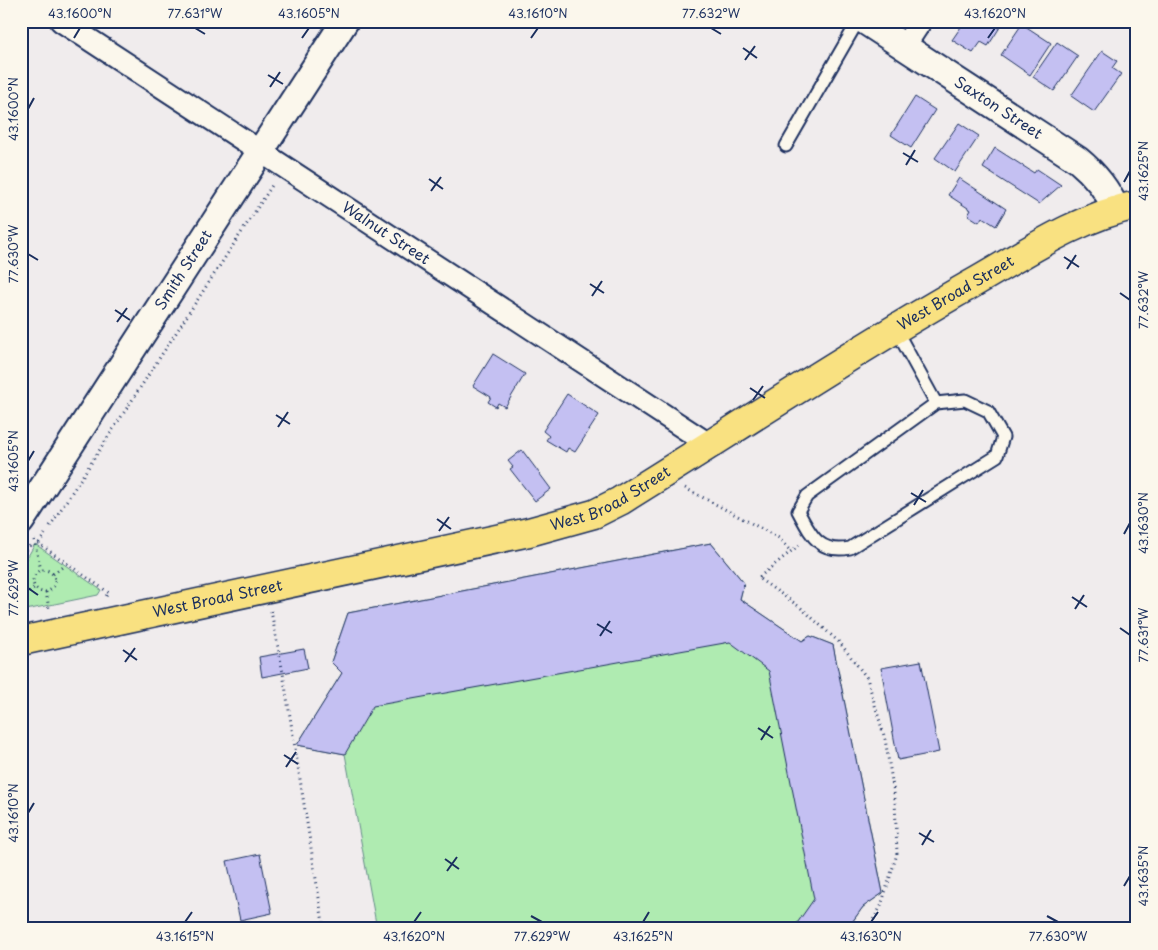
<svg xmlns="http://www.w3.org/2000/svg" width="1158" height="950" font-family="'Playpen Sans',sans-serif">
<rect width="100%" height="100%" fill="#f0eced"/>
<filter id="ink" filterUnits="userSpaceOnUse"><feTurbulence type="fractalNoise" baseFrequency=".02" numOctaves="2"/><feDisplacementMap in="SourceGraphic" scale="10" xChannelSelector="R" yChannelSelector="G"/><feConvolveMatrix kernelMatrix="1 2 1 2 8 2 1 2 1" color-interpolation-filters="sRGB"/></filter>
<g filter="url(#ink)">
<!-- green -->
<g fill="#afebb1" stroke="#658d88">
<polygon points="711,543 744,583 740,599 802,641 810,636 833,645 883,893 863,907 847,929 377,929 345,754 297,745 342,673 331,662 348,613"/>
<polygon points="35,544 101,590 98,595 21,611 21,568"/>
</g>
<!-- building -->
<g fill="#c4c0f2" stroke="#1b2f5e">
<polygon points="965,21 1004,21 988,46 981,42 973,53 952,40"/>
<polygon points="1022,24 1051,43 1030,75 1001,55"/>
<polygon points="1057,42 1078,56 1054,91 1033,77"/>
<polygon points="1102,51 1117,61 1112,68 1121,74 1094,112 1071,96"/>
<polygon points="915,97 935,110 911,148 891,135"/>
<polygon points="959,123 979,136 955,172 935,158"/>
<polygon points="995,148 1034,173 1037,169 1061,185 1039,204 983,168"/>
<polygon points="959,178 1006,209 996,226 982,217 979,222 968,215 971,210 948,195"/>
<polygon points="493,354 525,374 505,407 498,403 496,407 488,402 491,397 473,386"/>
<polygon points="567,394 599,415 575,452 568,448 566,452 546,440 549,436 543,431"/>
<polygon points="522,450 551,489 535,501 510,469 513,467 508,461"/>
<polygon points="711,543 744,583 740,599 802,641 810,636 833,645 883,893 863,907 847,929 793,929 814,899 769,671 730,642 373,706 345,754 297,745 342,673 331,662 348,613"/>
<polygon points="304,649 308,668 262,677 259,657"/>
<polygon points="921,661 939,752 898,760 881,668"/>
<polygon points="260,854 272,913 240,920 227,861"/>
</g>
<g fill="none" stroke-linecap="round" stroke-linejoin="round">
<!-- service casing -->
<g stroke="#1b2f5e" stroke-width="15">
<g id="service">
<polyline points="786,146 858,21"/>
<polyline points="895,328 936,403"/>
<path d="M965 400 988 411 1003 437 997 456 850 548C819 554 811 535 798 511L807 496 936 403Z"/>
</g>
</g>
<!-- minor casing -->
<g stroke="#1b2f5e" stroke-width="25">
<g id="minor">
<path id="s1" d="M61 21 710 445"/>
<polyline points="904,47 921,21"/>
</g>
</g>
<!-- tertiary casing -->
<g stroke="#1b2f5e" stroke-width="30">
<g id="tertiary">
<path id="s2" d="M865 21 1078 160C1095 174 1107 189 1116 209"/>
<path id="s3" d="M21 521 345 21"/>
</g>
</g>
<!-- primary casing -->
<g stroke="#1b2f5e" stroke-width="31">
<g id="primary">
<path id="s4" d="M21 641 529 532 594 514 620 501C736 429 851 353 970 285 1023 255 1077 217 1137 205"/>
</g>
</g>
<!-- path -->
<g stroke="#1b2f5e" stroke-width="3" stroke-dasharray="1 4" stroke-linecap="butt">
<polyline points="685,488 779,538 791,552"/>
<polyline points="50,526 273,184"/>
<polyline points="34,540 41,570"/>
<polyline points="38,543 109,593 106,596"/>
<polyline points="39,543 45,534"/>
<polyline points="799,545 758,578 800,607 840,643 867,678 885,739 895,799 897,854 881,906 868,929"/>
<polyline points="21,559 30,545"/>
<circle cx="44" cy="581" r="11"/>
<polyline points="53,574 65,565"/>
<polyline points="46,592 49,609"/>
<polyline points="21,598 35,587"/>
<polyline points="271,611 283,673 324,929"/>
</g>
<!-- service -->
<use href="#service" stroke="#fbf7ec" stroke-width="11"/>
<!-- minor -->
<use href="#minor" stroke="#fbf7ec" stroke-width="21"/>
<!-- tertiary -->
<use href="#tertiary" stroke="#fbf7ec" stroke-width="26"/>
<!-- primary -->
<use href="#primary" stroke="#f9e181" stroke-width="28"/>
</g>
</g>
<!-- ticks -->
<path fill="none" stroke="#1b2f5e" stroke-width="2" d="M195 28 205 34M711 28 721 34M74 38 80 28M302 38 309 28M531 38 538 28M988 38 995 28M743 48 757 58M745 60 755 46M268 75 283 84M270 87 280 72M28 109 34 98M903 153 918 162M906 165 915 150M429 179 443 189M1124 182 1130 171M431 191 441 177M28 254 38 260M1064 257 1079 267M1067 269 1076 255M590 284 604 293M1120 293 1130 300M592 296 602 281M115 310 130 320M117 322 127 308M750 388 765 398M753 400 763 386M276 415 290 424M278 427 288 412M28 461 34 451M911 493 926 502M914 505 923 490M437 519 451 529M439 531 449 517M1124 534 1130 523M28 588 38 595M1072 597 1087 607M1075 609 1084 595M597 624 612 633M1120 628 1130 635M600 636 610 621M123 650 137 660M125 662 135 648M758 728 773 738M761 740 770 726M284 755 298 764M286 767 296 752M28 813 34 803M919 833 934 842M922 845 931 830M445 859 459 869M447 871 457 857M1124 886 1130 876M531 916 542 922M1047 916 1058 922M185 922 192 912M414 922 421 912M643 922 649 912M871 922 878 912"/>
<g text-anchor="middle" stroke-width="5" stroke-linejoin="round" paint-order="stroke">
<!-- street labels -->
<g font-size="15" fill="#1b2f5e" stroke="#fbf7ec">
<text dy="5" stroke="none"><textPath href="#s2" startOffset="159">Saxton Street</textPath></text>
<text dy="5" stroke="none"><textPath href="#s1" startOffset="388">Walnut Street</textPath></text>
<text dy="5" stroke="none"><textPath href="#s3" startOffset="299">Smith Street</textPath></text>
<text dy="5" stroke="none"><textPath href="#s4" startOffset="1011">West Broad Street</textPath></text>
<text dy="5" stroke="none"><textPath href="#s4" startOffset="608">West Broad Street</textPath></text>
<text dy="5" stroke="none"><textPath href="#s4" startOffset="201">West Broad Street</textPath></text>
</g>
</g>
<!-- margin -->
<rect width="1158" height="950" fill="none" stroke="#fbf7ec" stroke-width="55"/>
<rect x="28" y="28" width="1102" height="894" fill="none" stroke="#1b2f5e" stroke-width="2"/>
<g font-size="12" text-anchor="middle" fill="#1b2f5e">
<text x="80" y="18">43.1600°N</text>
<text x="195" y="18">77.631°W</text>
<text x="309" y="18">43.1605°N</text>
<text x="538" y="18">43.1610°N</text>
<text x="711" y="18">77.632°W</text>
<text x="995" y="18">43.1620°N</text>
<text transform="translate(14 109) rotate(-90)" y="4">43.1600°N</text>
<text transform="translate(1144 171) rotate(-90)" y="4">43.1625°N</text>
<text transform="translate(14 254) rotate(-90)" y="4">77.630°W</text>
<text transform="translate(1144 300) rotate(-90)" y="4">77.632°W</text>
<text transform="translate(14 461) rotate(-90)" y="4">43.1605°N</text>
<text transform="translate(1144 523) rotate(-90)" y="4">43.1630°N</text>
<text transform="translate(14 588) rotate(-90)" y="4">77.629°W</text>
<text transform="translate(1144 635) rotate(-90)" y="4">77.631°W</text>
<text transform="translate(14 813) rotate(-90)" y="4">43.1610°N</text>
<text transform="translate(1144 876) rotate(-90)" y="4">43.1635°N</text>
<text x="185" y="941">43.1615°N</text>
<text x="414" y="941">43.1620°N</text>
<text x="542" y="941">77.629°W</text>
<text x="643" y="941">43.1625°N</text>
<text x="871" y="941">43.1630°N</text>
<text x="1058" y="941">77.630°W</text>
</g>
</svg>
